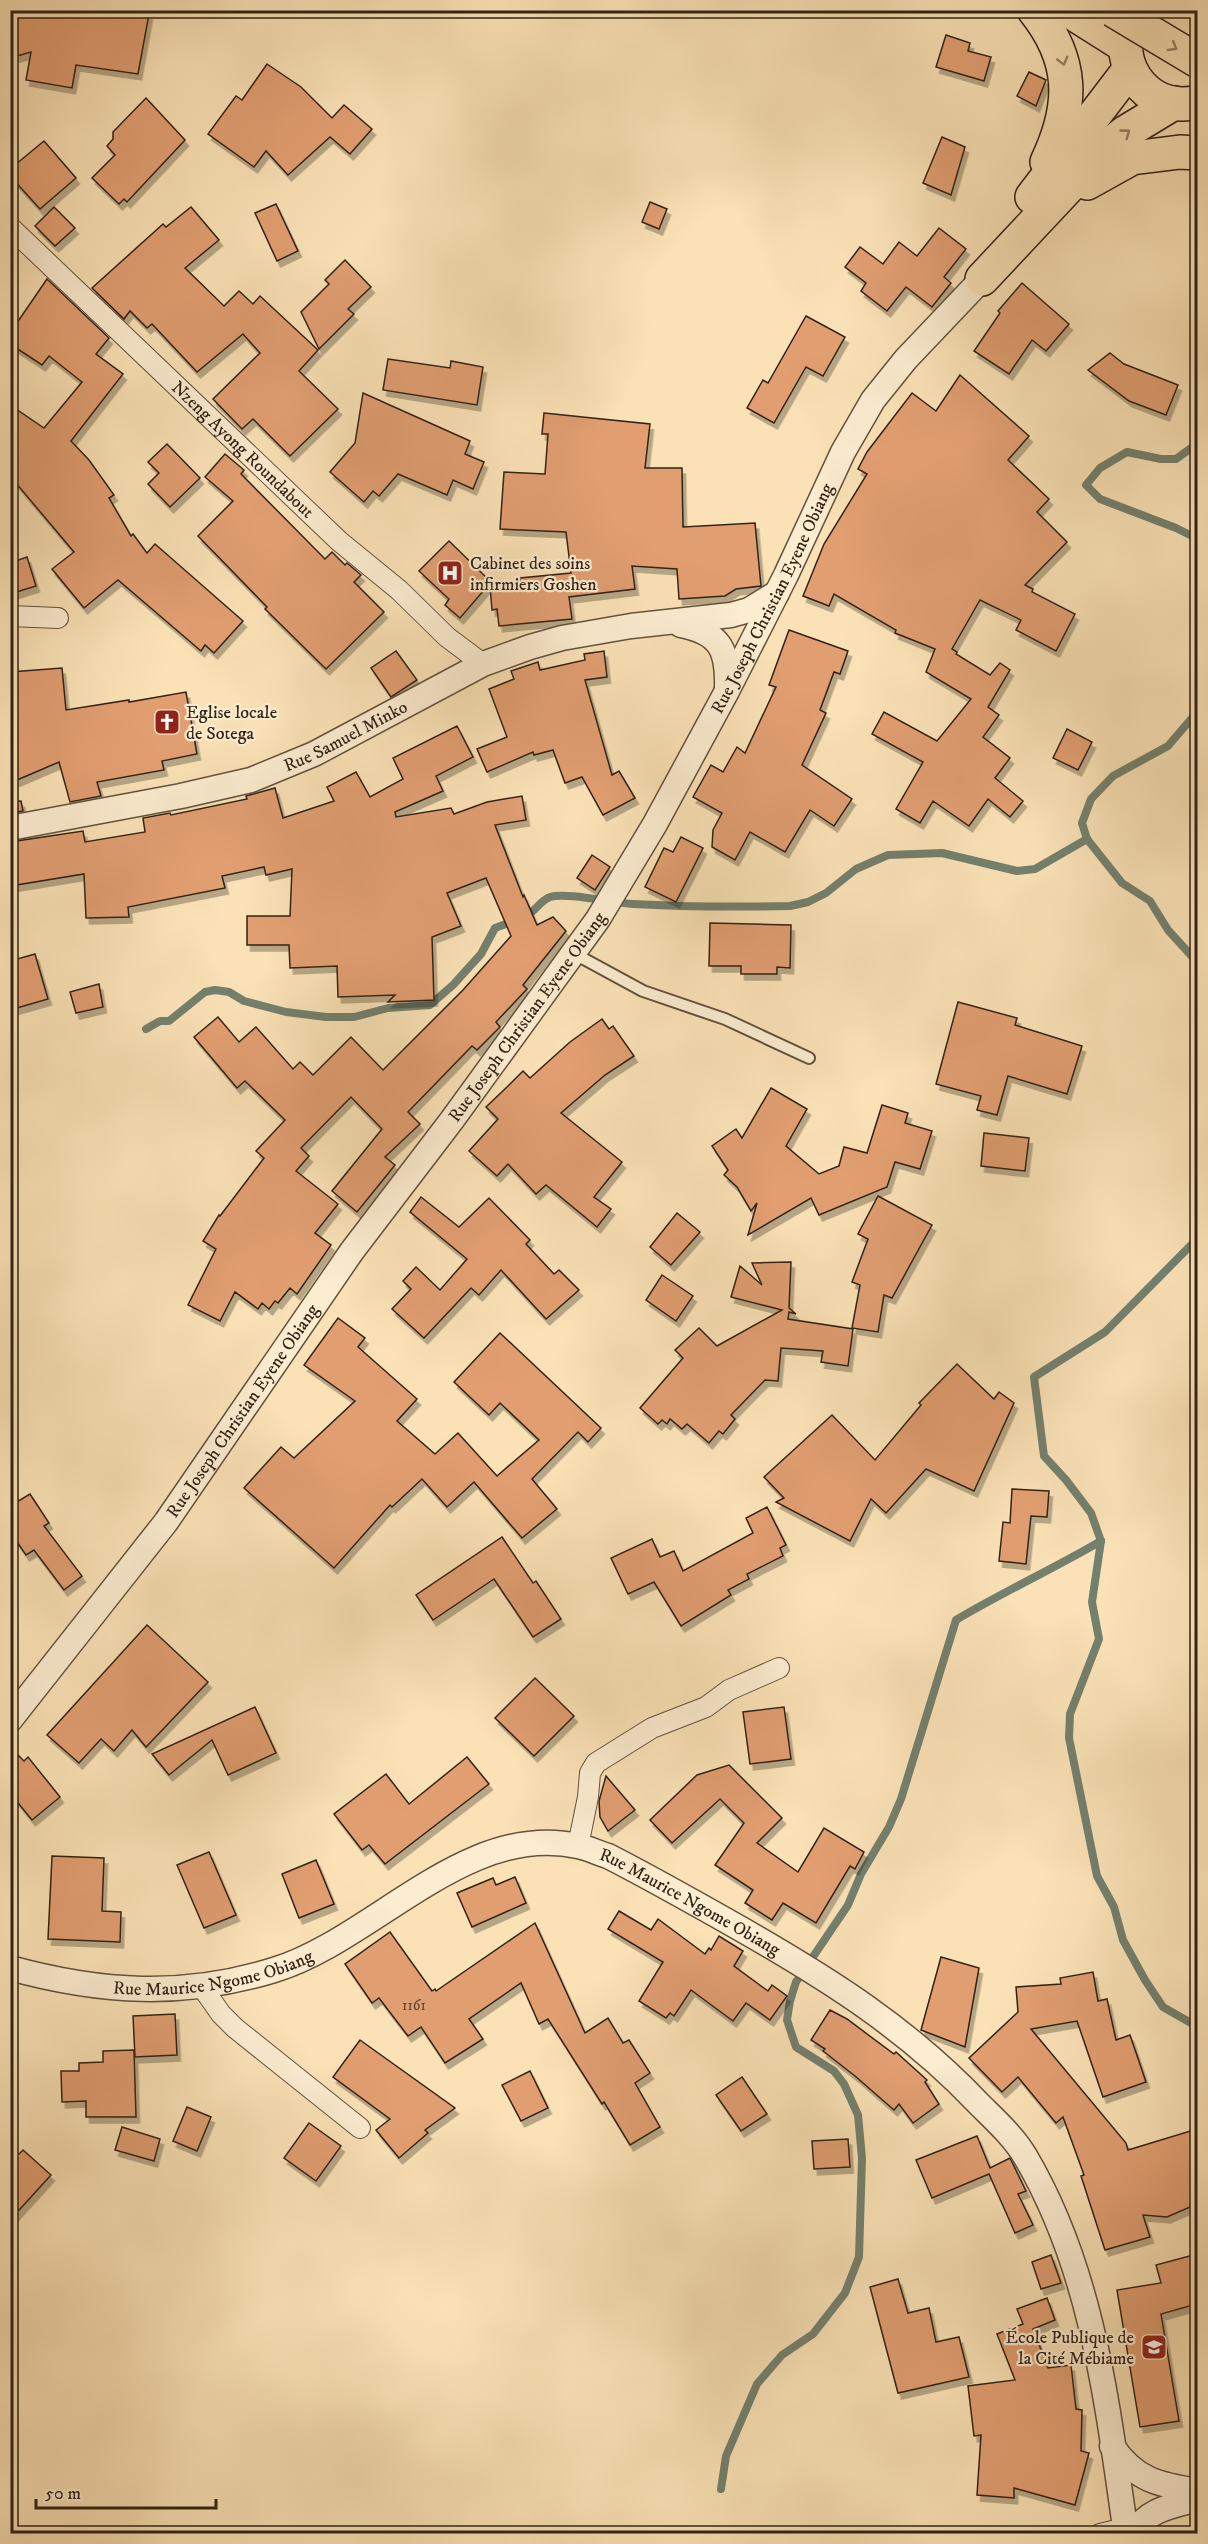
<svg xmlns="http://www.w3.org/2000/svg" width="1208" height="2544" font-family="'IM FELL DW Pica',serif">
<defs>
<filter id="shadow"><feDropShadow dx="3.5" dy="6" stdDeviation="0" flood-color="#0004"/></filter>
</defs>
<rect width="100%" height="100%" fill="#fae2b6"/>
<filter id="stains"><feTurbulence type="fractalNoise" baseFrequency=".00333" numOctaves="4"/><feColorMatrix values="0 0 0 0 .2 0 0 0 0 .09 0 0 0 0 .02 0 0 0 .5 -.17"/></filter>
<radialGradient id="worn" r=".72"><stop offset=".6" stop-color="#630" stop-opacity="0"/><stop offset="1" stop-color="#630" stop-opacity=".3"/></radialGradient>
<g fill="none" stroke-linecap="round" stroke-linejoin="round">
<!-- stream -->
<g stroke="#73806e" stroke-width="8">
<polyline points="1198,443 1176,459 1161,459 1127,452 1100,468 1086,485 1100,499 1176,528 1198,539"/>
<polyline points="1198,711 1168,746 1113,776 1091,799 1082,823 1087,839 1122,883 1150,901 1168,930 1198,963"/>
<path d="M525 916C536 912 539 901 550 897 567 892 612 903 633 904 685 907 738 907 790 906L808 902 826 893 856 869 888 855 942 853 1017 871 1035 869 1087 839"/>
<polyline points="146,1029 160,1021 169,1021 205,992 215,990 229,992 244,1001 286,1012 326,1017 354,1017 388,1008 430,1005 453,985 481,954 495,928 514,921"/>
<polyline points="1101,1541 1092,1602 1099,1639 1070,1714 1069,1738 1097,1876 1114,1907 1123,1940 1145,1980 1163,2007 1198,2027"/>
<path d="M721 2489 726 2456 757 2384 782 2355 813 2334 827 2316 845 2293 859 2257 862 2158 858 2115 844 2084 834 2071 796 2047 787 2020 790 2001 796 1982 848 1905 861 1874 889 1827 901 1799 956 1620C1003 1592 1053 1569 1101 1541L1091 1513 1066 1480 1044 1456 1034 1377 1105 1332 1198 1238"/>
</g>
</g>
<!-- building -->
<g fill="#e19e71" stroke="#312216" stroke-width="1.5" filter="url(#shadow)">
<polygon points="23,10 57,16 58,10 131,10 149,14 138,74 76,65 72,88 26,80 31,52 10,58 10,14"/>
<polygon points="946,35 970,43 968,51 991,57 984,81 936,67"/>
<polygon points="267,64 301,87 332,118 344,105 372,129 350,154 330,137 288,175 266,151 254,167 208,134 236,96 242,100"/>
<polygon points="1029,72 1046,80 1036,106 1017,96"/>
<polygon points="146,98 185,140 127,202 124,199 119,204 92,178 115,155 107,146 113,139 113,132"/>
<polygon points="942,137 965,147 951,195 923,183"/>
<polygon points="44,141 76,178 40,209 10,176 10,169"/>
<polygon points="650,202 667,209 659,229 642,222"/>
<polygon points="276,204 298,251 277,261 255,213"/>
<polygon points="54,207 75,228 55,246 35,226"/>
<polygon points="191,207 219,240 185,268 224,306 239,291 253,304 260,296 318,350 299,371 338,409 290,456 253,419 242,429 213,399 260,353 243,334 197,372 152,324 147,328 130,311 124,319 92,288 163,224 166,227"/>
<polygon points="939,228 966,249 944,277 951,283 932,307 906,287 887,311 861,291 866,283 845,267 860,247 883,264 899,242 917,256"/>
<polygon points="345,260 371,287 348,309 354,314 319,349 301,312 329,284 325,280"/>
<polygon points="47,279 109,338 96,354 123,374 71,441 89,460 114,495 109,498 131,536 133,534 147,553 155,544 243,621 214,653 205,645 201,651 118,580 84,608 52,569 74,552 10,476 10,405 44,428 82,382 49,356 42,365 10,344 10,333"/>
<polygon points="1022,283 1069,324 1046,351 1032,340 1009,374 974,351 1000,313 998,311"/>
<polygon points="806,316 845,337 823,376 806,367 774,423 747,408 763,380 768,383"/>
<polygon points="1110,353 1124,364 1178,385 1166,415 1129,401 1088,370"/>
<polygon points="388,359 450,368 451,361 483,367 477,405 383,390"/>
<polygon points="960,375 1029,436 1008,460 1049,499 1037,512 1067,542 1025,585 1033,589 1032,592 1075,614 1056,651 1016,630 1021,620 980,600 952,649 957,652 956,654 990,675 1000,663 1010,670 988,707 999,715 983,737 1010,758 995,778 1023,801 1010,817 988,799 969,826 933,801 920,823 896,809 923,762 872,734 884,712 937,741 971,699 926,672 935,649 895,633 896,630 834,594 829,606 803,596 824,544 867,474 858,469 867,452 912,393 936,411"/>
<polygon points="363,393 470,441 465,454 484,462 473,489 453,480 447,495 398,474 379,496 373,491 364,502 330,472 355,443"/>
<polygon points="544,413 650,424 645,468 682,468 683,527 755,523 761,586 736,589 725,596 679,599 677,569 632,566 635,589 569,597 572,619 499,626 497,609 492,610 490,585 521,583 520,578 571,573 566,532 500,529 504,472 545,474 548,434 542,434"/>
<polygon points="167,444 200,478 170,507 148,484 159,473 148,462"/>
<polygon points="225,454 244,470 241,474 325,559 332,552 345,565 347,563 361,575 354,582 384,612 326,669 265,609 267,607 198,536 233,501 205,477"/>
<polygon points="449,541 491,582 460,618 445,605 449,599 419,571"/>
<polygon points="27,557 36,586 10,594 10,563"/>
<polygon points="789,630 848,651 840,674 834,672 820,710 826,713 802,765 852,799 834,826 810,810 785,852 750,832 735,860 712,847 713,830 722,813 693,797 711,765 723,772 737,747 745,753 776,687 769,685"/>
<polygon points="396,651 417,680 391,697 371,668"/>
<polygon points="604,651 607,677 585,680 612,775 619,771 635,798 603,815 582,777 565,783 553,750 534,755 533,752 487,772 477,749 507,737 489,689 514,679 511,671 538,662 540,670 585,660 584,654"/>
<polygon points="62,668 66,710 129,700 129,702 186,692 197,754 162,761 164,770 97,782 101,796 70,802 59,762 10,783 10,672"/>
<polygon points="457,726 473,757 436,776 443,791 395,812 396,817 451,808 454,814 487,802 522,796 526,820 495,825 523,897 524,895 537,925 553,917 566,931 523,985 527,989 496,1022 500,1027 477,1050 472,1046 408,1112 420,1124 385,1157 395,1165 357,1212 332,1191 382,1129 351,1097 301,1148 309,1156 296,1171 338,1204 315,1233 331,1245 297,1294 290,1288 278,1303 275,1301 269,1309 262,1303 258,1309 235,1292 220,1321 188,1305 216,1249 203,1241 219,1215 220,1216 264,1158 256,1151 285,1120 245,1081 237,1088 194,1037 218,1017 239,1042 256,1027 293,1069 300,1062 313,1075 351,1037 383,1070 463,990 511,936 486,878 447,893 461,926 432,937 434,1000 388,1002 395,995 338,997 337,966 290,968 289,945 247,945 247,916 290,916 292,869 266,875 264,867 222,876 225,888 128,907 129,917 86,918 84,874 10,886 10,842 83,831 85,842 145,832 143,818 170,813 171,815 247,799 246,796 275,788 283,818 334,801 327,787 356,772 370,797 403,779 393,758"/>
<polygon points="1067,729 1092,742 1078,770 1053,758"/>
<polygon points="21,801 23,811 10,813 10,802"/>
<polygon points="681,837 703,848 676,902 645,887 664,848 673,852"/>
<polygon points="592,855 610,867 595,890 577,878"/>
<polygon points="710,923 791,925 790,968 777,967 777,974 741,974 741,966 709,966"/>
<polygon points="35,954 48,999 10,1010 10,961"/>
<polygon points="99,984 103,1007 76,1013 70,992"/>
<polygon points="958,1002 1017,1018 1015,1025 1082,1046 1067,1094 1008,1076 997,1115 977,1110 981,1096 936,1084"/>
<polygon points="602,1019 609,1029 613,1026 634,1056 605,1075 561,1113 622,1162 594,1197 611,1209 597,1227 546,1185 536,1194 508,1164 497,1176 469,1151 498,1119 486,1107 507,1087 523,1071 530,1078 570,1042"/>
<polygon points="771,1088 807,1109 786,1146 819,1174 839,1166 844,1147 867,1153 882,1105 908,1113 905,1123 932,1131 920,1169 895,1162 887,1187 819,1215 811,1198 748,1235 757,1203 751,1211 737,1187 724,1175 728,1170 712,1146 736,1129 742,1138"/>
<polygon points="984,1133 1029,1138 1025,1171 981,1166"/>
<polygon points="878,1196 932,1225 892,1298 884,1295 878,1332 852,1328 860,1285 852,1282 868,1239 858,1234"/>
<polygon points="421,1197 459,1227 489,1198 530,1240 526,1244 554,1274 559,1270 579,1290 546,1319 501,1270 479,1295 471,1288 424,1338 392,1309 411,1289 403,1281 416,1267 440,1290 467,1259 410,1212"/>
<polygon points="677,1213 700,1232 671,1265 650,1247"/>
<polygon points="791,1262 789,1308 796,1314 789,1312 788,1319 853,1329 848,1366 821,1362 823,1351 781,1348 778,1381 765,1380 731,1415 735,1419 723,1434 719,1431 709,1443 687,1424 682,1429 670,1419 667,1424 662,1420 658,1424 640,1408 683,1358 675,1350 699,1328 717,1346 782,1310 731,1297 740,1266 762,1285 752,1263"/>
<polygon points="662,1275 693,1296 676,1321 646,1300"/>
<polygon points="338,1318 365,1338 358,1347 417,1399 397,1421 435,1454 458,1433 497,1476 539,1440 500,1403 489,1415 454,1382 500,1333 601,1428 588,1442 578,1432 532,1479 557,1509 522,1538 474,1482 447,1507 422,1479 392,1507 390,1505 334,1568 244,1488 281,1447 294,1458 355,1401 304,1365"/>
<polygon points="957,1364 994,1399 999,1392 1014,1403 974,1491 926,1469 886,1513 871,1499 850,1541 776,1502 784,1498 764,1477 832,1415 875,1460 921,1405 919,1403"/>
<polygon points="1012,1489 1049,1491 1047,1517 1031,1516 1026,1564 999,1561 1003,1522 1010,1523"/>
<polygon points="30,1494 49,1523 44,1526 82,1576 64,1590 34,1550 26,1555 10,1532 10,1506"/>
<polygon points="767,1507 786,1545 780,1548 783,1556 747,1574 749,1579 728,1590 731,1595 681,1626 654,1582 628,1594 611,1558 652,1539 660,1557 674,1551 683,1571 753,1533 746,1518"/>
<polygon points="502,1537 533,1583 536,1581 561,1619 533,1637 494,1579 433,1620 416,1595"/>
<polygon points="147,1625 208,1682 146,1747 132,1730 114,1751 101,1739 79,1763 47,1735"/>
<polygon points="535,1678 574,1716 534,1756 495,1718"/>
<polygon points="255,1707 276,1753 228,1775 212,1740 169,1775 152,1754"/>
<polygon points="784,1707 791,1759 750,1764 743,1712"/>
<polygon points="10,1747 24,1761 28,1757 60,1797 32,1820 10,1793"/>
<polygon points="467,1757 489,1784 385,1864 369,1845 362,1850 334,1814 386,1774 409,1804"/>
<polygon points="729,1765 782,1818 757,1843 798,1872 824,1828 864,1852 855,1869 850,1866 816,1923 783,1903 772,1920 745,1903 753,1890 715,1865 744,1823 720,1799 672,1843 650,1820 697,1775"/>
<polygon points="606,1776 635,1810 608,1831 600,1817 599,1801"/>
<polygon points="209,1852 236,1915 204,1928 177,1865"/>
<polygon points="52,1856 104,1858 102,1911 121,1912 120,1942 48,1939"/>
<polygon points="316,1860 334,1904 299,1918 282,1874"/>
<polygon points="515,1877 526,1903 472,1927 457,1893 493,1878 496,1885"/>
<polygon points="619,1911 651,1930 658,1919 705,1954 709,1948 711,1950 719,1936 743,1951 734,1966 768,1991 772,1985 787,1996 770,2020 746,2003 733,2021 691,1990 674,2016 670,2013 666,2018 639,2001 663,1962 608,1929"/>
<polygon points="535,1923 585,2033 608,2018 623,2043 629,2040 650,2073 635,2083 660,2127 630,2145 604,2102 602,2104 548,2019 539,2024 521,1983 469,2019 483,2039 445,2063 421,2027 408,2036 379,1998 372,2003 345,1964 390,1932 432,1991 435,1989 436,1991"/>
<polygon points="941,1957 979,1968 965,2047 921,2030"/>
<polygon points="1093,1972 1098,2001 1107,1999 1116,2040 1130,2035 1146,2082 1103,2097 1077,2021 1031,2029 1126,2143 1128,2150 1197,2129 1197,2204 1167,2217 1143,2215 1150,2237 1105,2250 1081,2176 1084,2175 1063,2117 1056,2123 1018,2077 1002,2092 969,2058 1018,2012 1016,1987 1061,1984 1060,1978"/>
<polygon points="830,2010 847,2019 894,2054 896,2052 927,2080 925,2082 939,2104 913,2123 899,2104 894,2110 855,2076 823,2051 825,2049 811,2040"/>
<polygon points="175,2014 177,2055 135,2057 133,2016"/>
<polygon points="360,2040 455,2108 425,2130 428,2133 399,2158 376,2130 390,2119 333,2077"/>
<polygon points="134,2050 136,2117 86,2117 86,2101 62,2102 61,2071 79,2071 79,2063 103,2062 103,2051"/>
<polygon points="530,2071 548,2108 521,2121 502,2085"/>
<polygon points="742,2077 767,2114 741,2131 716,2095"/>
<polygon points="187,2107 211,2117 197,2151 173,2141"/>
<polygon points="309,2123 341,2146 316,2181 284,2158"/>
<polygon points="122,2127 160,2139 154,2161 115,2150"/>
<polygon points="977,2136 990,2168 1010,2158 1011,2160 1026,2191 1018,2194 1033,2225 1015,2233 989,2174 932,2198 916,2160"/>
<polygon points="848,2139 850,2167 814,2169 812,2141"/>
<polygon points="23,2150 51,2175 10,2220 10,2163"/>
<polygon points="1197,2254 1197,2304 1161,2314 1179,2421 1140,2427 1117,2290 1161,2283 1156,2265"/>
<polygon points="1051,2255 1061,2283 1041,2289 1032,2262"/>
<polygon points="898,2279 908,2313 929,2308 936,2342 959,2337 969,2377 898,2393 870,2287"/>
<polygon points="1047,2298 1055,2320 1033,2329 1048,2368 1071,2365 1076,2409 1082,2410 1081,2451 1089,2453 1075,2505 1014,2488 1014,2498 977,2495 981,2435 974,2436 968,2386 1015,2380 997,2334 1023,2324 1017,2309"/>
</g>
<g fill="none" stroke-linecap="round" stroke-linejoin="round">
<!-- service casing -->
<g stroke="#63523e" stroke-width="14">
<polyline id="service" points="573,953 643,991 725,1019 809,1058"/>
</g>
<!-- minor casing -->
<g stroke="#63523e" stroke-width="22">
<g id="minor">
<path id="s1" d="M10 227 339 541 399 590 447 637 483 664"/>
<polyline points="10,616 58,618"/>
<polyline points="578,1846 588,1797 590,1773 596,1763 652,1728 706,1707 729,1690 779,1668"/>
<polyline points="202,1987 221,2014 235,2028 360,2128"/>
<polyline points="1100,2534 1125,2528"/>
</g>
</g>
<!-- tertiary casing -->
<g stroke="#63523e" stroke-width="27">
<g id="tertiary">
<path d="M681 625C721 633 728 650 727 689"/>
<path id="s2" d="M10 828 181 796 251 780 314 754 483 664 530 647 562 638 631 626 731 615 749 610 777 593"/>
<path id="s3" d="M10 1720 166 1522 352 1251 452 1120 598 919 655 824 727 691 786 575 843 452 873 400 906 359 982 279"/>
<path id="s4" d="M10 1968C101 1993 183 1998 274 1970 373 1940 466 1821 578 1846 588 1848 598 1853 608 1856 653 1879 697 1904 741 1929 830 1980 908 2029 979 2104 995 2120 1014 2137 1025 2156 1093 2271 1107 2403 1126 2534"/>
<path d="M1112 2446C1135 2480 1159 2485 1198 2491"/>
<path d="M1133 2534C1147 2509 1172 2506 1198 2499"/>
</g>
</g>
<!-- trunk casing -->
<g stroke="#312216" stroke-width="36">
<g id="trunk">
<path d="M1034 10C1074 60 1074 105 1047 162"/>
<polyline points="1068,10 1125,46"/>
<path d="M1137 10C1105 54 1144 116 1198 102"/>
<polyline points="1163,10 1198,31"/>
<polyline points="1087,183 1132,158 1180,152 1198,153"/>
<polyline points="1032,197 1129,70"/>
<polyline points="982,279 1102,151 1126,132 1174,103"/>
</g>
</g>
<!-- service -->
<use href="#service" stroke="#fcecd0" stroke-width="10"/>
<!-- minor -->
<use href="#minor" stroke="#fcecd0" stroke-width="20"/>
<!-- tertiary -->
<use href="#tertiary" stroke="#fcecd0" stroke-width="24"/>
<!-- trunk -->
<use href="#trunk" stroke="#fae2b6" stroke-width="33"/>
<!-- trunk-bridge casing -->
<g stroke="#312216" stroke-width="36" stroke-linecap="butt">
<polyline id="trunk-bridge" points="1113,10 1198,61"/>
</g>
<!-- trunk-bridge -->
<use href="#trunk-bridge" stroke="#fae2b6" stroke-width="33"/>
</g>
<!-- one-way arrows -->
<defs><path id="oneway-chevron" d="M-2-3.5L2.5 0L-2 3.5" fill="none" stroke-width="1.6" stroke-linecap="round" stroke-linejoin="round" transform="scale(1.5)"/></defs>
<g stroke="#968266">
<use href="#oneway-chevron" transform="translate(1173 47) rotate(31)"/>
<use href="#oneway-chevron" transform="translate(1063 61) rotate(75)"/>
<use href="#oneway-chevron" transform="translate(1126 133) rotate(-36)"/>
</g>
<!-- icons -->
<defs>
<g id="hospital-square" transform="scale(1.35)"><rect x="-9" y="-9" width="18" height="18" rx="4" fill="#8f2418" stroke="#fcecd0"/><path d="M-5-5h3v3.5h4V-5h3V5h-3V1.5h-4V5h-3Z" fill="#fff"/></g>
<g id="church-square" transform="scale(1.35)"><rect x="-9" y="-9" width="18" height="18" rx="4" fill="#8f2418" stroke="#fcecd0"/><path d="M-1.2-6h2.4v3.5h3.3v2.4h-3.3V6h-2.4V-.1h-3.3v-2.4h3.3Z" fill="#fff"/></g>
<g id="school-square" transform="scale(1.35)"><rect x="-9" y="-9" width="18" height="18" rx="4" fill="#8f2418" stroke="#fcecd0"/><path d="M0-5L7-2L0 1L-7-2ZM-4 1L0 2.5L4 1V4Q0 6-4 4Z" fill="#fff"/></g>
</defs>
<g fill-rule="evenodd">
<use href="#hospital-square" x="450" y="573"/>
<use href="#church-square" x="167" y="722"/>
<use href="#school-square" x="1154" y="2347"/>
</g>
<g text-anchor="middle" stroke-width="4.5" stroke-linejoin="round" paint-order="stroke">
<!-- number labels -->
<g font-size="15" fill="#5d412d">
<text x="414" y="2010">1161</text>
</g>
<!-- street labels -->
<g font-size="18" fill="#312216" stroke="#fcecd0">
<text dy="6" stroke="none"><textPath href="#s1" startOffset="322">Nzeng Ayong Roundabout</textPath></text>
<text dy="6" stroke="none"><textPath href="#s3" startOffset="1359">Rue Joseph Christian Eyene Obiang</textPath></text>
<text dy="6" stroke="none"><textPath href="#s2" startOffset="350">Rue Samuel Minko</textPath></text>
<text dy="6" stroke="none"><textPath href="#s3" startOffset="873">Rue Joseph Christian Eyene Obiang</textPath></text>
<text dy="6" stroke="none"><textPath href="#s3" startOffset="387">Rue Joseph Christian Eyene Obiang</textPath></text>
<text dy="6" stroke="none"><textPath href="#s4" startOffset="729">Rue Maurice Ngome Obiang</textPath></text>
<text dy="6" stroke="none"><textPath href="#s4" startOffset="207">Rue Maurice Ngome Obiang</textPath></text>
</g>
<!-- poi labels -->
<g font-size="18" fill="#312216" stroke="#fcecd0" text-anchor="start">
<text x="470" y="569">Cabinet des soins<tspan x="470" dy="21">infirmiers Goshen</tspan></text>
<text x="186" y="718">Eglise locale<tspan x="186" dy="21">de Sotega</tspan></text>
<text x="1134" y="2343" text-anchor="end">École Publique de<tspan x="1134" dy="21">la Cité Mébiame</tspan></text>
</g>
</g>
<!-- margin -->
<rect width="1208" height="2544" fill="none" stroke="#fae2b6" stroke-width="36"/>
<rect x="12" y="12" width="1184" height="2520" fill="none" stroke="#312216" stroke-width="3"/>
<rect x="18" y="18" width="1172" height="2508" fill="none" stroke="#312216" stroke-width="1.5"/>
<!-- scale -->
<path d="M36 2499v9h180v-9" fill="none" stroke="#312216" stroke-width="3"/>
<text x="45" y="2499" font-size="18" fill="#312216" stroke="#fcecd0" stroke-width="4.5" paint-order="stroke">50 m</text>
<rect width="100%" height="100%" filter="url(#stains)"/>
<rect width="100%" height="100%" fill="url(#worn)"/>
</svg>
